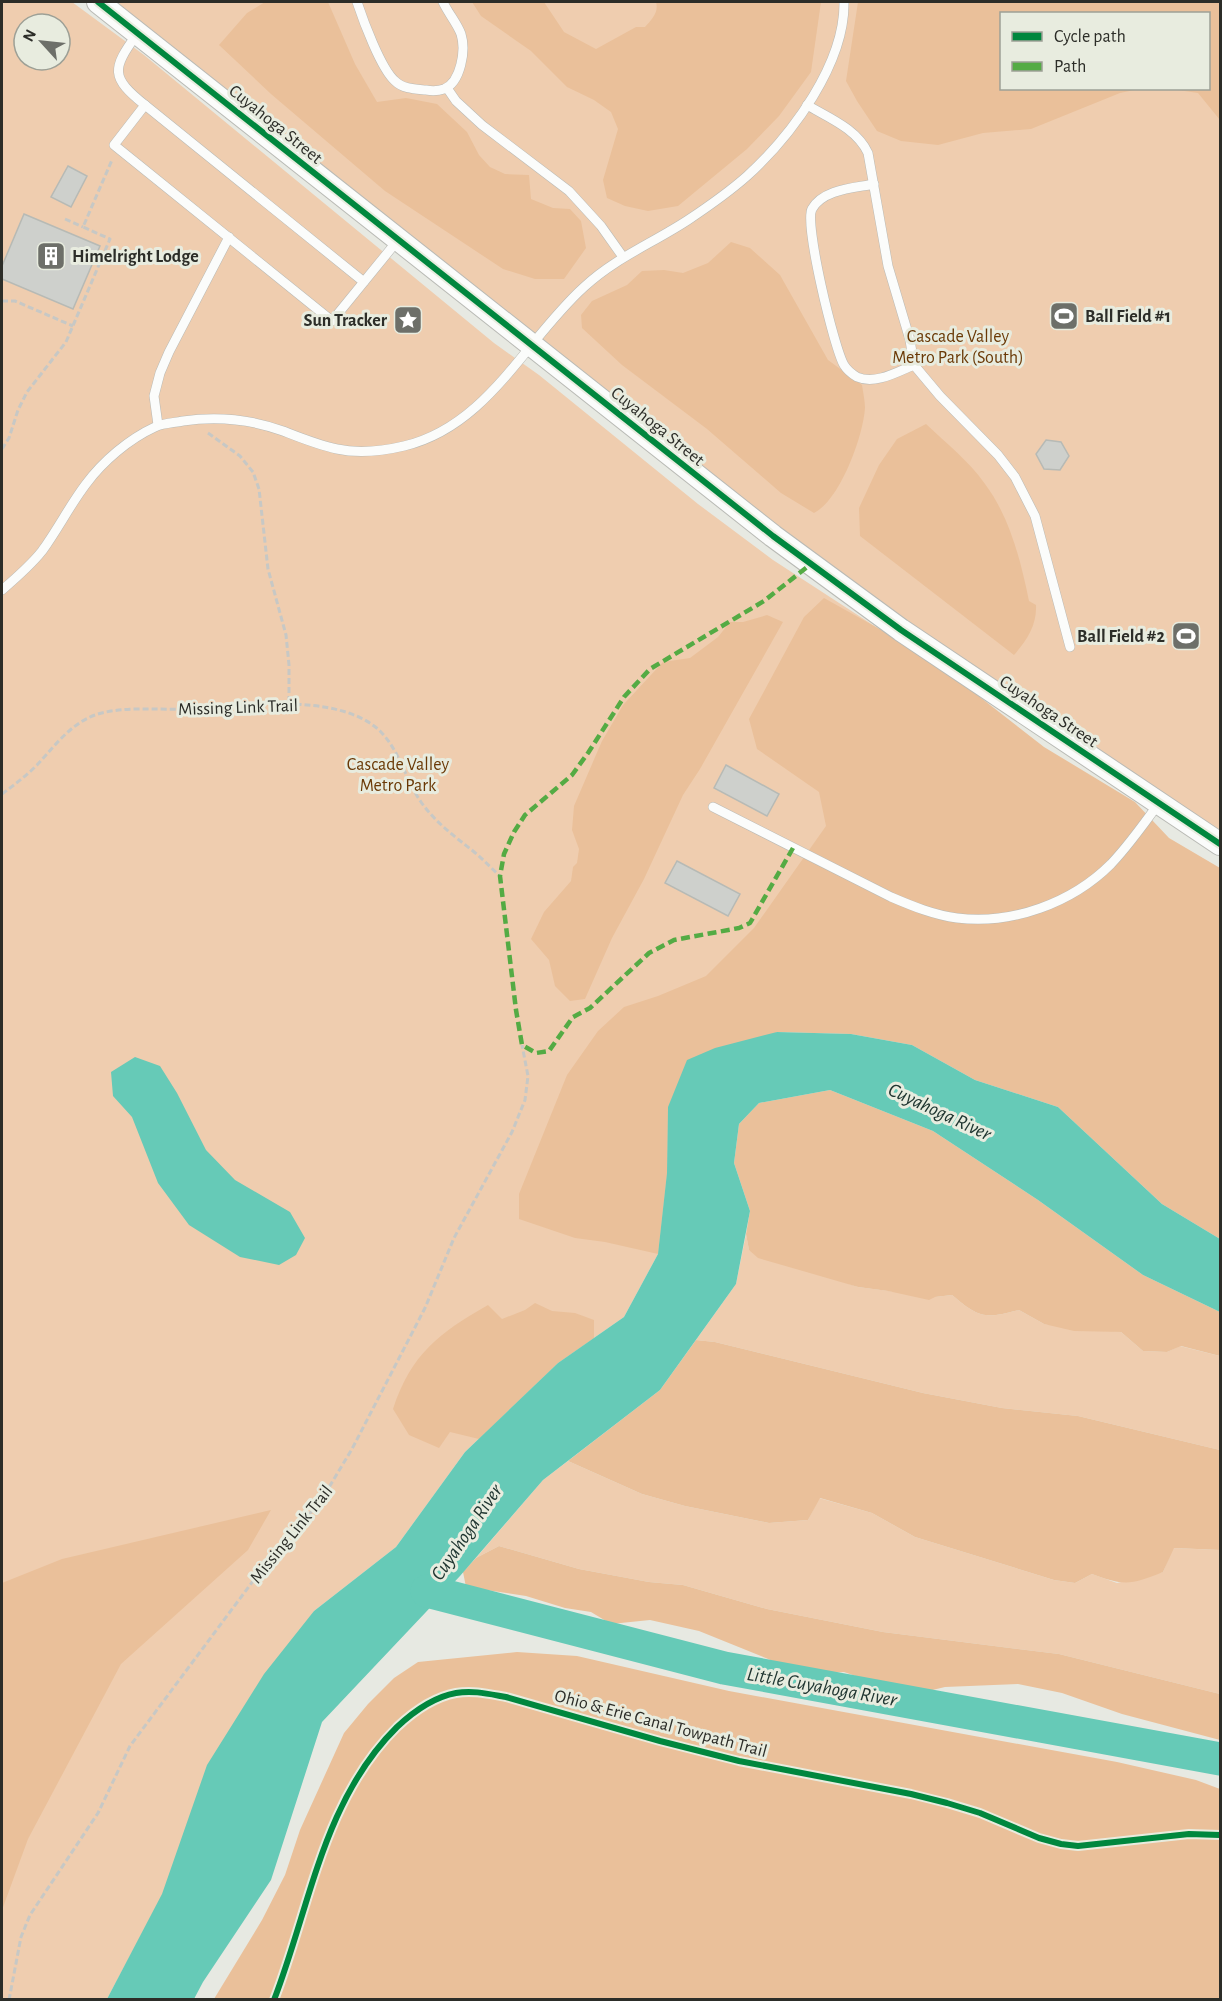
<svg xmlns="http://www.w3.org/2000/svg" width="1222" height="2001" font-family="'Alegreya Sans',sans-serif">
<rect width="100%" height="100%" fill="#e7e9e2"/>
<!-- green -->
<g fill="#efcdaf" fill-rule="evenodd">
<path d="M2 2H72L144 55 494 343 539 375 698 504 773 560 936 666 658 1254 624 1317 558 1363 465 1452 396 1547 314 1611 107 1999 2 2000ZM24 24H60V60H24Z"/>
<path d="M111 2H1220V844L960 670ZM1002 14H1208V88H1002Z"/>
<path d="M746 1234 749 1250 858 1287 935 1297 952 1295C979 1318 985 1319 1019 1310L1044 1324 1121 1332 1143 1351 1167 1352 1180 1346 1220 1356V1450L1078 1416 1002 1408 923 1393 715 1342 696 1340 736 1284Z"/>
<polygon points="568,1461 642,1494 685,1506 769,1523 808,1520 819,1498 872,1513 915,1537 1054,1580 1075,1583 1092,1574 1117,1583 1163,1572 1173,1548 1220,1550 1220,1694 1059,1654 883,1632 767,1609 683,1585 649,1582 579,1569 499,1546 476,1558 543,1480"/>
</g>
<!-- forest -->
<g fill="#eac09a">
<polygon points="265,2 328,2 355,64 377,102 406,98 437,104 467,132 479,155 490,167 505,174 529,175 531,199 553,208 570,209 581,221 586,248 564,279 535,279 503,269 385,191 271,94 219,45 247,13"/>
<path d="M472 2H544L564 32 596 49 636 27H645C652 19 659 12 656 2H821L811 72 779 116 747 149 678 206 648 211 625 206 607 198 603 180 618 129 611 112 594 100 567 87 531 51 481 16Z"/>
<polygon points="858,2 1220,2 1220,120 1198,93 1171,89 1208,88 1208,14 1002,14 1002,88 1139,89 1120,93 1031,129 983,133 938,145 901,141 877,131 857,101 846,81"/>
<path d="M731 242 750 248 780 275 828 360 862 385C863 392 865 401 865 408 863 437 840 500 814 513L781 493 707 429 622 365 582 328 581 315 592 301 627 285 642 271 664 270 683 273 708 263Z"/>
<path d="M926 424C946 443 969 461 985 484 1010 517 1021 562 1029 601L1036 605C1037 625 1027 640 1014 655L860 536 859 508 879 465 897 439Z"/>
<polygon points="824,598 883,631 962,683 1044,747 1135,802 1169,838 1220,868 1220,1239 1162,1204 1058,1107 975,1080 912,1045 851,1034 777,1032 668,1107 667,1173 658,1254 605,1242 575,1238 519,1219 519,1194 567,1075 598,1031 624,1007 658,996 706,976 754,928 826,826 819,792 757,749 749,719 804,617"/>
<polygon points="767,615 783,622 700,769 683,795 644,879 612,938 585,999 570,1001 555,986 549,960 531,939 544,912 571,881 573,867 577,863 579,849 572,830 574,806 602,741 623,705 663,662 690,658 718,637 730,622 743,622"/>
<path d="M830 1090 933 1131 1038 1200 1143 1275 1220 1312V1356L1181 1346 1167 1352 1143 1351 1121 1332 1074 1331 1044 1324 1019 1310C985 1319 979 1318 952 1295L935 1297 929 1300 888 1291 858 1287 758 1258 749 1250 746 1234 750 1211 734 1163 739 1124 759 1103Z"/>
<path d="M535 1303 552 1311 575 1313 594 1320V1338L558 1363 479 1439 450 1432 439 1448 409 1435 393 1409C411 1354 439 1333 488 1305L502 1319 525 1310Z"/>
<path d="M696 1340 715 1342 923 1393 1002 1408 1078 1416 1220 1450V1550L1174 1548 1163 1572C1131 1585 1124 1586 1092 1574L1075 1583 1054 1580 915 1537 872 1513 820 1498 808 1520 769 1523 685 1506 642 1494 568 1461 660 1390Z"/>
<polygon points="271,1510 248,1550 121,1664 28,1839 2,1910 2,1583 62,1559"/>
<polygon points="499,1546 579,1569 649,1582 683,1585 767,1609 883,1632 1059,1654 1220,1694 1220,1740 1122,1714 1062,1693 1018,1684 945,1687 924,1692 891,1688 844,1672 805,1674 699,1631 650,1620 611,1624 591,1612 565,1608 526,1596 466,1587 463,1572 476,1558"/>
<polygon points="517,1652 577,1656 729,1691 1117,1762 1196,1780 1220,1789 1220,1999 214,1999 262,1920 285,1875 300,1830 344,1733 368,1704 394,1678 418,1662"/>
</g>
<!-- water -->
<g fill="#66cab7">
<polygon points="777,1032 851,1034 912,1045 975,1080 1058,1107 1162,1204 1220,1239 1220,1312 1143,1275 1038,1200 933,1131 830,1090 759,1103 739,1124 734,1163 750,1211 736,1284 660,1390 543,1480 460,1576 322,1722 271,1880 203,1982 194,1999 107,1999 162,1894 207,1765 264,1674 314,1611 396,1547 465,1452 558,1363 624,1317 658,1254 667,1173 668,1107 687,1060 715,1048"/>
<polygon points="135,1057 160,1066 177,1093 206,1150 235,1180 290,1212 305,1238 296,1255 279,1265 240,1257 189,1225 158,1183 132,1117 113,1096 111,1072"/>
</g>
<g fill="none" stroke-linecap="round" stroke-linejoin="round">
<!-- river -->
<polyline stroke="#66cab7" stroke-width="33" points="427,1591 724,1668 1220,1759"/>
</g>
<!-- building -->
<g fill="#ced0cc" stroke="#b7bab5" stroke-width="1.5">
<polygon points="68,166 87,176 71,207 51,197"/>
<polygon points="24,214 100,246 73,309 2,279 2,266"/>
<polygon points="1046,440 1061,442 1069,456 1060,470 1044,469 1036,454"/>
<polygon points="726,765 779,794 767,816 714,788"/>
<polygon points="677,861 740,894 728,916 665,883"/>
</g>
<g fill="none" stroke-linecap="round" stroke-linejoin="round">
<!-- service casing -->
<g stroke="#b9bab5" stroke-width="10">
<g id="service">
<path d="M357 2C363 20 381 69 395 81 403 89 415 89 426 90 432 91 438 91 444 89 461 82 466 50 461 34 457 23 448 13 443 2"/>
<path d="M137 34C112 69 110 77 145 105"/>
<polyline points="447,88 456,101 482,125 569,191 601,226 623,257"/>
<path d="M807 105C829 118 857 129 868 153L888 266 910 340 914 365 940 396 998 455 1015 477 1035 516 1070 647"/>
<path d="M874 184C855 188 823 189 812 209 804 223 834 348 844 365 847 370 852 374 857 377 875 385 897 372 914 365"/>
<polyline points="364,282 145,105 114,145 332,321 398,240"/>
<polyline points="158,425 154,396 160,373 169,352 229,237"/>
<path d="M2 590C16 578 31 565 42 551 58 529 70 505 86 484 103 461 129 439 155 427 163 423 174 423 183 421 218 416 250 419 283 431 301 438 318 445 337 449 359 454 383 451 404 446 488 426 525 340 584 287 615 258 653 243 688 220 709 206 729 192 747 176 792 135 845 64 844 2"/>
<path d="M713 807 891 897C912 906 934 915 957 918 1012 925 1072 903 1111 864 1129 845 1144 824 1159 803"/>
</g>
</g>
<!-- tertiary casing -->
<g stroke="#b9bab5" stroke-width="24">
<polyline id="tertiary" points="98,2 773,536 901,630 1220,844"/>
</g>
<!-- path -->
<g stroke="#c7c8c5" stroke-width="3" stroke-dasharray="6 3" stroke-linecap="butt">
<polyline points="65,219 83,227"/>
<polyline points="2,301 15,301 73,326"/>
<polyline points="208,433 240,456 253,472 259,489 268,569 286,635 289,665 289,703"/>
<polyline points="2,449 9,438 18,410 27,392 66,342 110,239 83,227 112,160"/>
<path d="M2 794C14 785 26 776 37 765 54 747 70 724 95 715 121 706 154 710 181 709 236 707 337 690 380 731 400 751 405 779 421 802 435 822 454 836 473 851 483 859 491 868 500 876"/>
<polyline points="9,2000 21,1937 30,1915 98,1813 130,1746 256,1577 322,1499 352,1449 425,1308 454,1238 512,1132 525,1100 528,1076 522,1045"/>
</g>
<!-- service -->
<use href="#service" stroke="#fbfcfb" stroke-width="9"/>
<!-- tertiary -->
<use href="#tertiary" stroke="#fbfcfb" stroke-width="22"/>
<!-- quiet -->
<polyline stroke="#54ab44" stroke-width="4.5" stroke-dasharray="9 4.5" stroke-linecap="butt" points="793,848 750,923 739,928 674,940 649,953 590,1008 573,1017 549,1051 536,1053 522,1045 516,1010 500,876 504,854 514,832 525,815 572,775 588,753 624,697 650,669 764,601 811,564"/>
<!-- cycleway casing -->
<g stroke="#e8ecdf" stroke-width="10">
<g id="cycleway">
<polyline points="98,2 773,536 901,630 1220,844"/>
<path d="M274 2000C310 1907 323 1800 397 1727 413 1712 434 1697 456 1693 473 1690 489 1694 506 1697L660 1741 739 1761 911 1794 947 1803 980 1813 1039 1838 1061 1844 1078 1846 1189 1834 1220 1835"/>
</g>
</g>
<!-- cycleway -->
<use href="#cycleway" stroke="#00873e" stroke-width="6"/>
</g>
<!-- icons -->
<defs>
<g id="building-square" transform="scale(1.5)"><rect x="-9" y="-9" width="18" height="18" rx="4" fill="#6d6f69" stroke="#e8ecdf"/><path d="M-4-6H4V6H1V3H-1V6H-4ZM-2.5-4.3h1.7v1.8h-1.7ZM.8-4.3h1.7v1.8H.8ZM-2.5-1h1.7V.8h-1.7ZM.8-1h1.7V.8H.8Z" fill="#fff"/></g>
<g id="stadium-square" transform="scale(1.5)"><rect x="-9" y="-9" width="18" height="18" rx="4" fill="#6d6f69" stroke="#e8ecdf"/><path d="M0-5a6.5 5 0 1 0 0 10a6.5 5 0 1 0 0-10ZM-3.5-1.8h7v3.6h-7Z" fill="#fff"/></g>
<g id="sight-square" transform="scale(1.5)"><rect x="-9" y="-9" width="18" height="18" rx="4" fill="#6d6f69" stroke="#e8ecdf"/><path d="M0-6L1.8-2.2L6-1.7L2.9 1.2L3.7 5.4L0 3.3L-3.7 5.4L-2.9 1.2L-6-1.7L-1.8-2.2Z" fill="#fff"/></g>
</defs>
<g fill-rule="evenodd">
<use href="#building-square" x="51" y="256"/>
<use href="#stadium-square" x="1064" y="316"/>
<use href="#sight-square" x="408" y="320"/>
<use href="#stadium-square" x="1186" y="636"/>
</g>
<g text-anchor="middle" stroke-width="6" stroke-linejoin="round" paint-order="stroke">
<!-- street labels -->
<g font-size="18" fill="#2c2d28" stroke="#e8ecdf">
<text transform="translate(276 124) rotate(39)" y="6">Cuyahoga Street</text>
<text transform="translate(658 426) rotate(39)" y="6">Cuyahoga Street</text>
<text transform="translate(238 707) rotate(-2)" y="6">Missing Link Trail</text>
<text transform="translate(1049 711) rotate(34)" y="6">Cuyahoga Street</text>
<text transform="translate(291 1534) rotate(-51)" y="6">Missing Link Trail</text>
<text transform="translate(661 1723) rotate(15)" y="6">Ohio &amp; Erie Canal Towpath Trail</text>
</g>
<!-- poi labels -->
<g font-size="18" font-weight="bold" fill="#2c2d28" stroke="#e8ecdf" text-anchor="start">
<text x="72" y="262">Himelright Lodge</text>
<text x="1085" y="322">Ball Field #1</text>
<text x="387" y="326" text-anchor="end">Sun Tracker</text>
<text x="1165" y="642" text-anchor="end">Ball Field #2</text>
</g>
<!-- park labels -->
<g font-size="18" fill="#6a3906" stroke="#e8ecdf">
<text x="958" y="342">Cascade Valley<tspan x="958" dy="21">Metro Park (South)</tspan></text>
<text x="398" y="770">Cascade Valley<tspan x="398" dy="21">Metro Park</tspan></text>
</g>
<!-- water labels -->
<g font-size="20" font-style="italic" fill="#203631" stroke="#e8ecdf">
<text transform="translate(940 1111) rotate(25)" y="7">Cuyahoga River</text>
<text transform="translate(466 1532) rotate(-56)" y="7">Cuyahoga River</text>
<text transform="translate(822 1686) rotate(10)" y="7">Little Cuyahoga River</text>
</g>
</g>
<!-- border -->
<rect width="1222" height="2001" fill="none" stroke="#2c2d28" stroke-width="6"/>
<!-- legend -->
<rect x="1000" y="12" width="210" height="78" fill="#e8ecdf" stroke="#9da096" stroke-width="1.5"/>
<rect x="1012" y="32" width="30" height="9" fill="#00873e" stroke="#9da096" stroke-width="1.5"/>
<text x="1054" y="42" font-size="18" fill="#2c2d28">Cycle path</text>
<rect x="1012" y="62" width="30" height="9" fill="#54ab44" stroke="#9da096" stroke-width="1.5"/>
<text x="1054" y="72" font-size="18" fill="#2c2d28">Path</text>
<!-- north arrow -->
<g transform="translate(42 42) rotate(297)"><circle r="28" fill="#e8ecdf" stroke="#9da096" stroke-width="1.5"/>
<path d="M0-4.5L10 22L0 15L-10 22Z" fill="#6d6f69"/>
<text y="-9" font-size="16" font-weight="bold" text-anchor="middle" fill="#2c2d28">N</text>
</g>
</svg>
